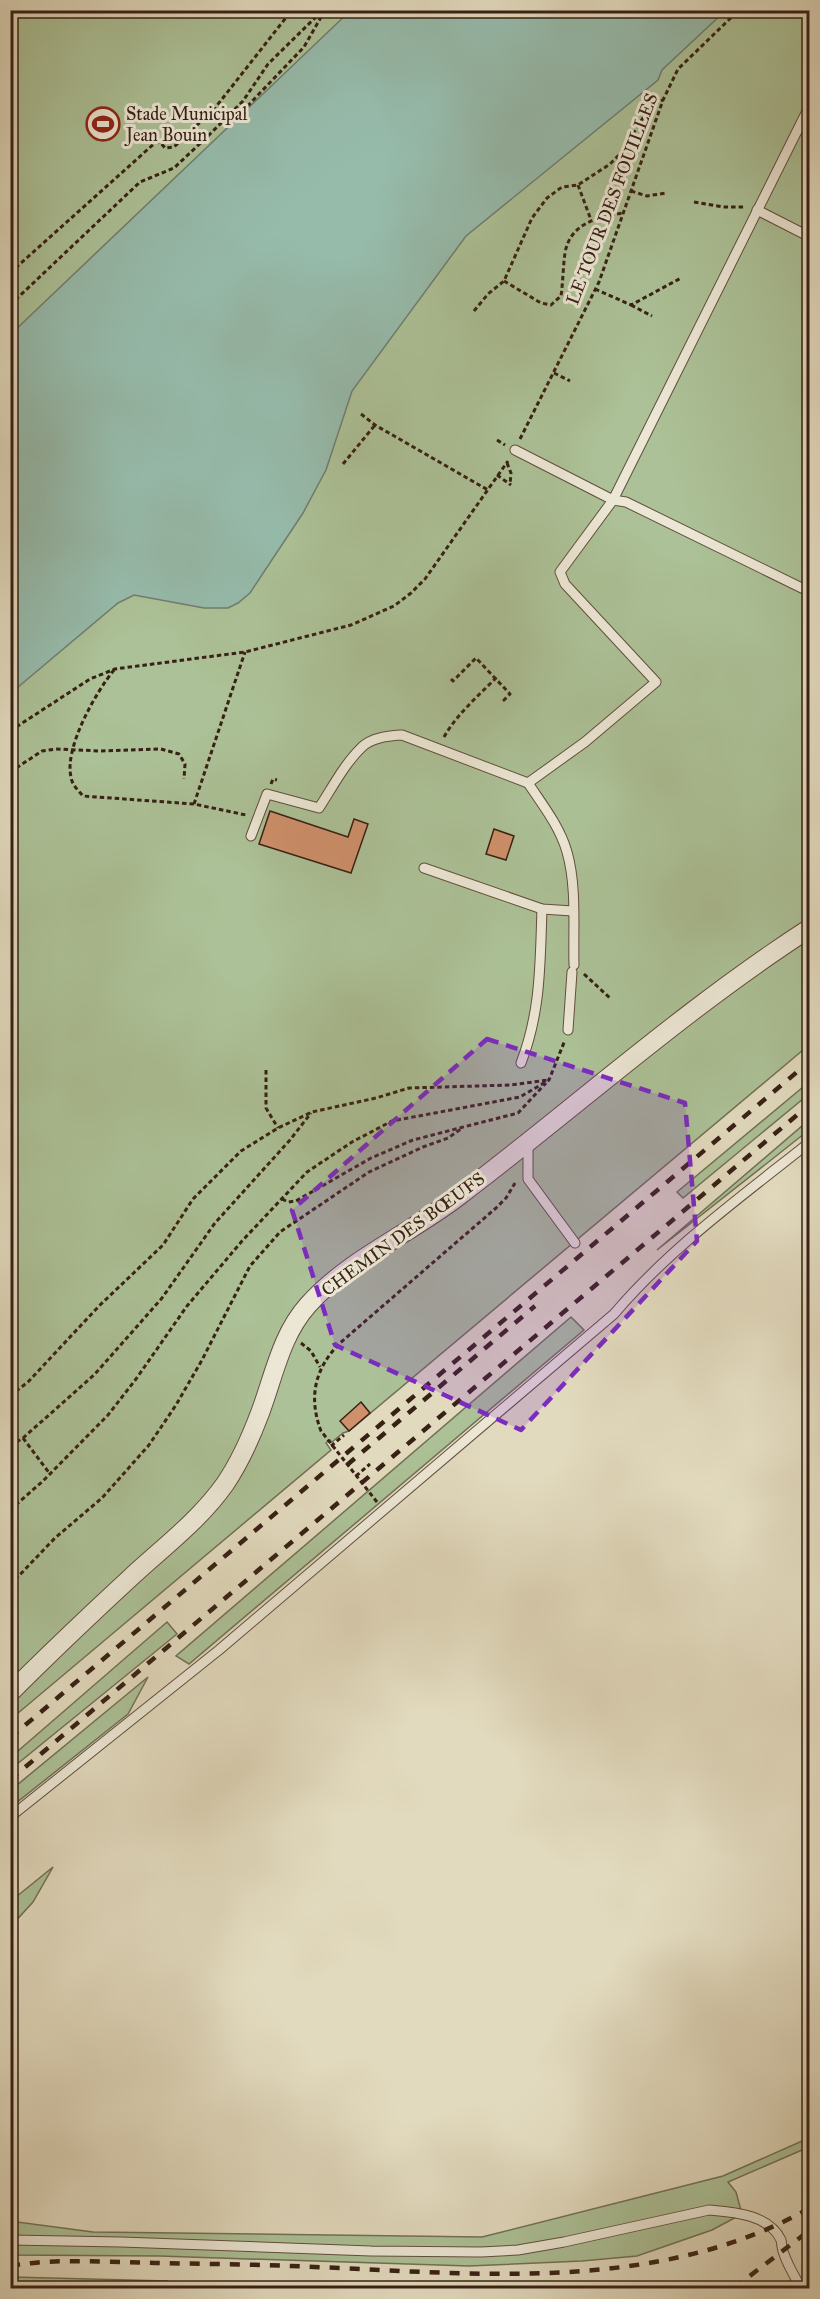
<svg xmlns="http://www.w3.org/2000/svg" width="820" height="2299" font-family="'IM FELL Great Primer',serif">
<rect width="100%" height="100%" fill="#e2dabe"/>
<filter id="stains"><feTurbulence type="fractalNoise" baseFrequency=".00333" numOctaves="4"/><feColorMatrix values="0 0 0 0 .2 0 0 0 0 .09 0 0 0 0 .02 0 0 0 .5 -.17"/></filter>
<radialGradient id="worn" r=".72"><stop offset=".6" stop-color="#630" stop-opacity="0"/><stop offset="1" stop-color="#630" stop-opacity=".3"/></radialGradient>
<!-- green -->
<g fill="#acc197" stroke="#727056" stroke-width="1.5">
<polygon points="10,11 810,11 809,1045 349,1431 343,1433 332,1442 330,1440 326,1443 331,1450 11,1719"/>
<polygon points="809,1082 809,1094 683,1198 677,1192"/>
<polygon points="809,1120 809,1130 657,1250"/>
<polygon points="571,1317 584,1330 189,1664 176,1656"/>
<polygon points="167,1622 177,1634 11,1769 11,1757"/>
<polygon points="148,1677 128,1714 11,1807 11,1790"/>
<polygon points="53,1867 33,1902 11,1926 11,1901"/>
<polygon points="809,2138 809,2147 728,2182 736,2192 742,2214 712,2230 637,2256 582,2261 469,2266 159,2256 11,2255 10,2221 93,2232 482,2237 723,2176"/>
<polygon points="11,2277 168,2281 136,2288 11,2288"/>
</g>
<!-- water -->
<polygon fill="#96bbab" stroke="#707d6f" stroke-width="1.5" points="351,10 725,11 662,70 658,80 466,236 352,391 326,470 303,513 250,593 238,603 228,608 204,608 134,595 118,603 11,693 11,334"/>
<!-- building -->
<g fill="#cf916b" stroke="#372014" stroke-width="1.5">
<polygon points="270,811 348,837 354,819 368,824 351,873 259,844"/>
<polygon points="494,829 514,836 506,860 486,854"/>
<polygon points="361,1402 370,1413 349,1431 340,1421"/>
</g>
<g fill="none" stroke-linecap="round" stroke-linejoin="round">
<!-- lane casing -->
<g stroke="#624e3e" stroke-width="11">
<g id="lane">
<polyline points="757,210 810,237"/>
<polyline points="515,450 613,500 626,502 810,592"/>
<path d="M528 783C542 804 560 827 567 852 577 887 573 929 574 965"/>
<path d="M251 836 267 794 319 808C332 788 345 763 362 747 372 737 389 736 402 735L528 783 585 742 656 682 565 584 560 572 613 500 810 105"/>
<polyline points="424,868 542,909 573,911"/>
<polyline points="568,1030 572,972"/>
<path d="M521 1063C541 1011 540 964 542 909"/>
<polyline points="528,1143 528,1179 575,1243"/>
<path d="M10 1817 219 1650 614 1314C670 1248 742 1196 810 1142"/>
<path d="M10 2240 121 2242 371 2251 481 2252 518 2250 564 2242 709 2210C732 2212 769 2214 781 2240 782 2245 782 2250 784 2254 788 2266 795 2277 801 2288"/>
</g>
</g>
<!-- street casing -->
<g stroke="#624e3e" stroke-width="20">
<path id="street" d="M10 1693C49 1654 89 1616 129 1579 161 1549 199 1521 225 1484 240 1462 251 1437 260 1413 274 1376 281 1335 308 1305 350 1258 410 1234 459 1196 576 1107 686 1008 810 928"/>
</g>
<!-- path -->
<g stroke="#372014" stroke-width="3" stroke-dasharray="4.5 3" stroke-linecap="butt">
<polyline points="725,10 731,18"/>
<polyline points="237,117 304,47 325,10"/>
<polyline points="578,185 591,220"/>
<polyline points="631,191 647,196 666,193"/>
<polyline points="694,202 723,207 746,207"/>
<polyline points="10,273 147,150 156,142 161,143 165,148 174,147 215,108 292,10"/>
<path d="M504 281 541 303 551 305 561 296C563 282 563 267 565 253 570 223 598 217 623 213"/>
<polyline points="595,289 631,305 681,278"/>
<polyline points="10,305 140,182 174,168 209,135 243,101 268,64 323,10"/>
<polyline points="631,305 652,316"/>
<polyline points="474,311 488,294 504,281 532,218 547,198 562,187 578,185 610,164 621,153 651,105 663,100"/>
<polyline points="554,373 570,381"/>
<polyline points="361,414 375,425 488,490"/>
<polyline points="520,439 599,282 663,100 678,69 739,10"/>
<polyline points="497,440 505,445"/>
<polyline points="507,463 511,473 510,485"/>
<polyline points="343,464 375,425"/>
<polyline points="497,475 511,485"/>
<path d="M114 670C96 692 64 748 71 777 72 785 78 790 83 796L194 804 246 815"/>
<polyline points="451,679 453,681 476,658 510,694 504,700 507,702"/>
<polyline points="10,731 90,679 115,669 245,652 351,625 394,606 411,593 425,579 508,461"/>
<path d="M444 737C457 714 479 695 498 676"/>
<polyline points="10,772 42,751 56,749 100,751 161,749 179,754 185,764 184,779"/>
<polyline points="271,784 273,779 277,780"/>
<polyline points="194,804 245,652"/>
<polyline points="584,974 611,999"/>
<polyline points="266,1070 266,1108 278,1128"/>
<polyline points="282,1199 288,1202 296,1201 371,1158 413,1140 518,1113 546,1083"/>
<polyline points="301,1343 311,1351 320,1367"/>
<polyline points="10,1396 28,1382 99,1306 163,1245 193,1199 241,1151 278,1128 312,1112 376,1098 409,1088 511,1085 548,1080"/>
<polyline points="23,1438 50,1474"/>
<polyline points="10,1446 23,1438 94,1375 133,1331 162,1298 215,1223 290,1140 311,1113"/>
<polyline points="331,1446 344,1435"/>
<polyline points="356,1476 370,1464"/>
<path d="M377 1502 321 1431C308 1397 315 1368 340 1343L496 1208 506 1198 515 1183"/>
<polyline points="10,1510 43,1481 108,1415 136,1379 187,1306 242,1241 307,1172 352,1142 392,1121 520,1097 549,1080 565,1040"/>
<polyline points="10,1585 55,1538 102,1498 149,1445 176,1405 202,1360 250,1266 280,1232 369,1172 423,1147 448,1138 461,1129"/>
</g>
<!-- lane -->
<use href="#lane" stroke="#ece7d5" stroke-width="9"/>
<!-- street -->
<use href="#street" stroke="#ece7d5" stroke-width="18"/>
<!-- rail -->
<g stroke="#372014" stroke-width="4.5" stroke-dasharray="10 10" stroke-linecap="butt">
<polyline points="347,1465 535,1306"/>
<polyline points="10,1738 810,1061"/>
<polyline points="10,1780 810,1104"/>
<path d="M10 2265C21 2265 31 2263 42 2262 79 2260 118 2262 155 2263 200 2264 246 2264 291 2266 464 2272 652 2297 810 2208"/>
<polyline points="734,2288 810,2230"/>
</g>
</g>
<!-- marked area -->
<path fill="#7b2cbf" fill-opacity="0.2" stroke="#7b2cbf" stroke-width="4.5" stroke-dasharray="12 8" stroke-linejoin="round" d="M487 1039 685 1103 697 1241 521 1430 335 1345 292 1210Z"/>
<!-- icons -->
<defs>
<g id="stadium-ring" transform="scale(1.725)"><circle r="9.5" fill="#ece7d5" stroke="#8f2418" stroke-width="1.5"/><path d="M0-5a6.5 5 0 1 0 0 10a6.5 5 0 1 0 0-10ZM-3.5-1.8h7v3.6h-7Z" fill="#8f2418"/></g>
</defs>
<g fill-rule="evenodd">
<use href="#stadium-ring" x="103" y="124"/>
</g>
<g text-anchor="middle" stroke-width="6" stroke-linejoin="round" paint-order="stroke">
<!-- poi labels -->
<g font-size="18" fill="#372014" stroke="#ece7d5" text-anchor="start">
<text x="126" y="120">Stade Municipal<tspan x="126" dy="21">Jean Bouin</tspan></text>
</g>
<!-- street labels -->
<g font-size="18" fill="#372014" stroke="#ece7d5">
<text transform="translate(612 199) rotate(-69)" y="6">LE TOUR DES FOUILLES</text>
<text transform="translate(403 1234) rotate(-36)" y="6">CHEMIN DES BŒUFS</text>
</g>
</g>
<!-- margin -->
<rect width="820" height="2299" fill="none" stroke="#e2dabe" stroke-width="36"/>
<rect x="12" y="12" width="796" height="2275" fill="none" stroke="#372014" stroke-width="3"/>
<rect x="18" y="18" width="784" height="2263" fill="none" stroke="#372014" stroke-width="1.5"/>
<rect width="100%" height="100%" filter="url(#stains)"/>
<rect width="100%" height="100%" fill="url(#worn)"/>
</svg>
